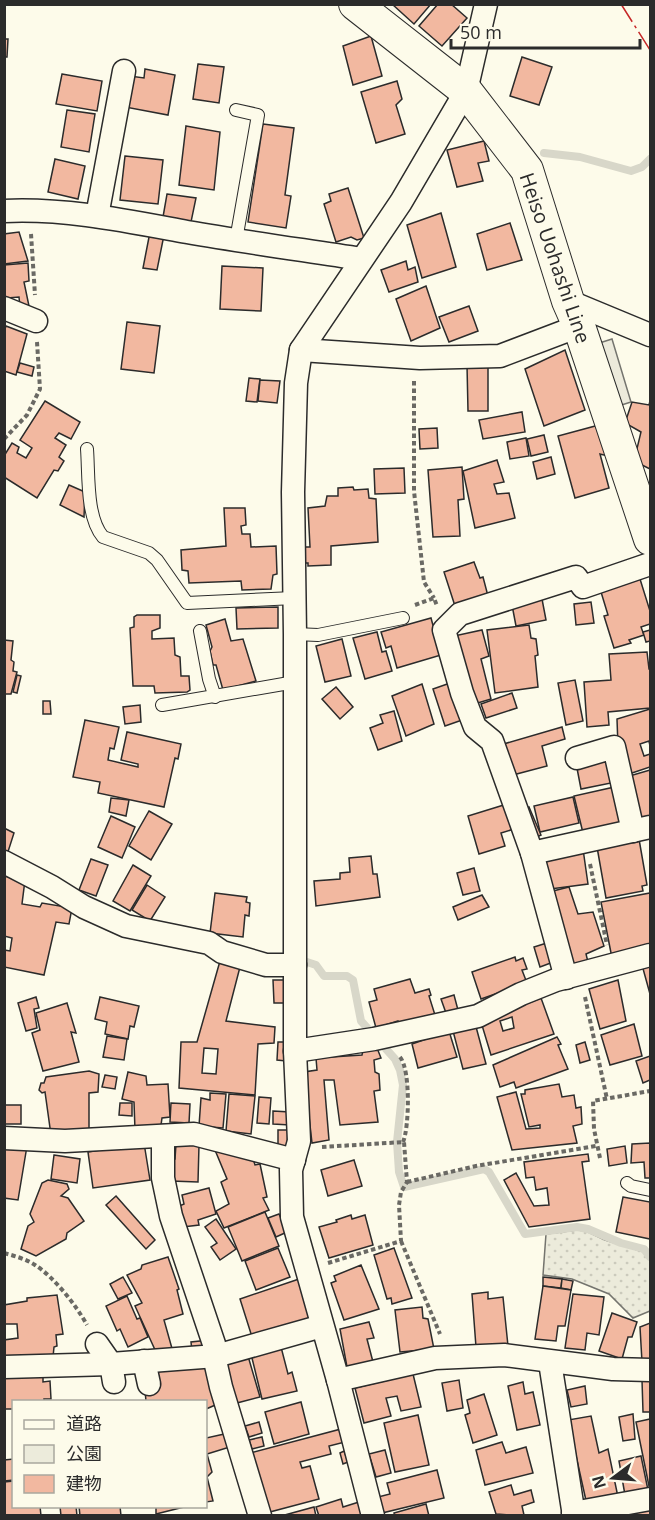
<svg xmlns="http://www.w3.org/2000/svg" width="655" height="1520" font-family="'Open Sans','Noto Sans JP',sans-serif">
<defs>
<pattern id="green-dots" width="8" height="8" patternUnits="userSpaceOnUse" patternTransform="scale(1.5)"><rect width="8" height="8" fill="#ecebdb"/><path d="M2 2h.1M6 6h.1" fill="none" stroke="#cbcabc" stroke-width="1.8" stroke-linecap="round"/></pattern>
</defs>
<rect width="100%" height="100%" fill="#fdfbea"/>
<!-- green -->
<polygon fill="url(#green-dots)" stroke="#74746e" stroke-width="1.5" points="577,1230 586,1231 605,1240 644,1252 650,1260 650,1311 633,1318 609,1294 572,1279 543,1275 546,1234"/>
<!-- parking -->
<polygon fill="#eceadb" stroke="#74746e" stroke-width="1.5" points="612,339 631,402 612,408 593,345"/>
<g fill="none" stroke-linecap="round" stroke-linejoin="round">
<!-- stream -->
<g stroke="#d8d7c9" stroke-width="8">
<polyline points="544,153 580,157 631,171 642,167 650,159"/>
<polyline points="307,962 316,965 324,976 347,976 353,980 361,1021 395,1059 400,1070 403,1085 397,1142 399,1172 404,1187 484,1169 489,1172 525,1234 577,1227 588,1229 621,1243 644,1249 650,1257"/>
</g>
</g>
<!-- building -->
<g fill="#f2b8a0" stroke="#2b2b2b" stroke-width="1.5" fill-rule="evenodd">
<polygon points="392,4 431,4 414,24"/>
<polygon points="438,4 451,4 467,18 442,46 419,26"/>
<polygon points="371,36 382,76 353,85 343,46"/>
<polygon points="4,39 8,39 7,57 4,57"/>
<polygon points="522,57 552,67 539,105 510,96"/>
<polygon points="198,64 224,67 219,103 193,99"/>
<polygon points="145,69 175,75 168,115 125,107 130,76 144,78"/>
<polygon points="62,74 102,81 97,111 56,104"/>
<polygon points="397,81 402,99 396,105 405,134 376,143 361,92"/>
<polygon points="67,110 95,114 89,152 61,147"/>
<polygon points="263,124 294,128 285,195 291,196 286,228 248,222"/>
<polygon points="186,126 220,132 214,190 179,185"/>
<polygon points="484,141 489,161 478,163 483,181 457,187 447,150"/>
<polygon points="125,156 163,160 158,204 120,200"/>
<polygon points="55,159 85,166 78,199 48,192"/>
<polygon points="348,188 364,238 357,240 351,237 336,242 324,204 331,201 329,194"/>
<polygon points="167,194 196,198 191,222 163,217"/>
<polygon points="441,213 456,267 422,278 407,225"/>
<polygon points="510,223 522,260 487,270 477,234"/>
<polygon points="19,232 28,261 4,264 4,234"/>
<polygon points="150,232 164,235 157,270 143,268"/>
<polygon points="406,261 408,270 415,267 418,282 389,292 381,270"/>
<polygon points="28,263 29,281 24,282 29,306 20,307 19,297 7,298 4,296 4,265"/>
<polygon points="222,266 263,268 261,311 220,309"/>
<polygon points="426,286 440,328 411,341 396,299"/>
<polygon points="469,306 478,331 449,342 439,317"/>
<polygon points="127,322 160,326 154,373 121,369"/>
<polygon points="6,326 27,334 16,375 4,371 4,331"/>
<polygon points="565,350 585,410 544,426 525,369"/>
<polygon points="20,363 34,367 32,376 17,372"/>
<polygon points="488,364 488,411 468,411 467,365"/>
<polygon points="249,378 260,379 257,402 246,401"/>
<polygon points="260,380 280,381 277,403 258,401"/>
<polygon points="45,401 80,422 71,439 59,433 55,438 66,445 59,457 64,461 58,471 54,470 37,498 4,477 4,456 12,443 19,447 17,453 26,458 32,448 20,440"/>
<polygon points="650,401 650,469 634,461 641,432 625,423 632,402 649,405"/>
<polygon points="522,412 525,432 483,439 479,420"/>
<polygon points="599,425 608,456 600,454 609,488 575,498 558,436"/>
<polygon points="437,428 438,448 420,449 419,429"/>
<polygon points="544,435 548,452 531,456 527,439"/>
<polygon points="526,438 529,456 510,459 507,442"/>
<polygon points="551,457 555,474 537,479 533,462"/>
<polygon points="497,460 504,482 494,484 497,494 509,493 515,518 475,528 463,471"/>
<polygon points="462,467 464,499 458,500 460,536 433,537 428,470"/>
<polygon points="404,468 405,493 375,494 374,469"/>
<polygon points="69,485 85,492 84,517 60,505"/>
<polygon points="353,487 354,490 368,489 369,498 376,499 378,542 331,546 331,565 308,566 308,563 303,563 302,547 310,547 308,508 325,506 327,496 338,496 338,488"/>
<polygon points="224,508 245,508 246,525 241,526 242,534 250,534 251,547 276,546 277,574 273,575 271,589 242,590 241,581 189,583 188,571 182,570 181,550 226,546"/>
<polygon points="474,562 480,578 483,577 488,596 455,606 444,572"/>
<polygon points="640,579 650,611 650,624 641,627 644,635 629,640 631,643 614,648 604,616 608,615 601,592"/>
<polygon points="542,599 546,620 516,626 512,605"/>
<polygon points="591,602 594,623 576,625 574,604"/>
<polygon points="278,607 278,628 237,629 236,608"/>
<polygon points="137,615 160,615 160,628 152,631 152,639 174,638 175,655 180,657 181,676 189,676 190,690 187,692 155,693 154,686 133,686 130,628 134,627 134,617"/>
<polygon points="431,618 441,655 397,668 391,646 386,648 381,632"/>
<polygon points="225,619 231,641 243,639 256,681 223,690 216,665 213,665 210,651 212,647 206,625"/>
<polygon points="529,625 531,638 536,639 538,655 535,656 538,687 495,693 487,630"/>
<polygon points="482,630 489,656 481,659 491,699 471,705 454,636"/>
<polygon points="650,630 650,641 646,642 643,632"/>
<polygon points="377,632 382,652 386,651 392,671 365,679 353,638"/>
<polygon points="342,639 351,676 325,682 316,646"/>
<polygon points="4,640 13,641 11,660 14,662 13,671 17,672 11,694 4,694"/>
<polygon points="647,652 649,669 650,669 650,708 608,712 609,725 587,727 584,682 611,680 609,654"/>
<polygon points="17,675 21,676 17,693 13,692"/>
<polygon points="575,680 583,721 566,725 558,683"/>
<polygon points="453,682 465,719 445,726 433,689"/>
<polygon points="422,684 434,724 406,736 392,696"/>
<polygon points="336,687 353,707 340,719 322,699"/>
<polygon points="512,693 517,708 486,718 481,704"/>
<polygon points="43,701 50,701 51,714 43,714"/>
<polygon points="140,705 141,722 125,724 123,707"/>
<polygon points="650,709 650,746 649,741 640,744 644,756 650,754 650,767 626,775 618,747 617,719"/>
<polygon points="394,711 402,741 378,750 370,728 383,723 380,715"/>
<polygon points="85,720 119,727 114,749 110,748 108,760 138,767 138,764 121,760 127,732 181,744 178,759 175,758 164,807 98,793 100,782 73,777"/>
<polygon points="562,727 565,739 542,746 547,766 509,776 500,745"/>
<polygon points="610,754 616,782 581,789 576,763"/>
<polygon points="650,770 650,822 638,826 626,777"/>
<polygon points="619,786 627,827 584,837 574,796"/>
<polygon points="573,797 579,823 540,832 534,806"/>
<polygon points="111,798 129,800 126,816 109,812"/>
<polygon points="507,804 514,829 501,833 505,846 479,854 468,816"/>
<polygon points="529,807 541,835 532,839 520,810"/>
<polygon points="149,811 172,824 151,860 129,846"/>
<polygon points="111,816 135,827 122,858 98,847"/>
<polygon points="4,828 14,833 6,858 4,857"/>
<polygon points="639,839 647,885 642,886 643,891 606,898 597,847"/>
<polygon points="583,849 588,884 543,890 538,855"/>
<polygon points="371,856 373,874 377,874 380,897 316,906 314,881 340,879 340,873 350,872 349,858"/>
<polygon points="91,859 108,865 96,896 79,890"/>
<polygon points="133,865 151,876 130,911 113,901"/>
<polygon points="474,868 480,891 463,895 457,873"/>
<polygon points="4,876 25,880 22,904 40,907 42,903 72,908 69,924 56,922 44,975 4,967 4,950 10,951 12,938 4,936"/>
<polygon points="147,885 165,897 150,921 132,910"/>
<polygon points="569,887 578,914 593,912 604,946 586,954 588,962 568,968 545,893"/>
<polygon points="215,893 247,897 246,902 250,903 249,916 245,915 243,937 210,933"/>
<polygon points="650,893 650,950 612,958 601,902"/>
<polygon points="482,895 489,907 458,920 453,907"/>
<polygon points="550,942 556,961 540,967 534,947"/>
<polygon points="515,957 516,961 523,958 527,969 522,970 527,983 481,999 472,972"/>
<path d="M220 961 240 967 226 1021 275 1027 274 1043 258 1044 255 1095 179 1088 181 1042H197ZM204 1048 218 1049 216 1074 202 1073Z"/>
<polygon points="650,962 650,994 642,965"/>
<polygon points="410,979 415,993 429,989 431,995 429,996 435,1015 400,1025 398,1021 376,1028 369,1002 377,1000 374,989"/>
<polygon points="273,980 285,980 286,1003 274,1003"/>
<polygon points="618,980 626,1021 600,1029 589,989"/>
<polygon points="454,995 458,1010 446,1013 441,999"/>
<polygon points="36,997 39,1008 34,1009 37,1028 26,1031 18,1003"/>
<polygon points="100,997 139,1006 134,1027 130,1026 128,1039 105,1034 107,1022 95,1019"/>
<path d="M541 998 554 1034 491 1055 481 1022ZM512 1017 514 1028 503 1031 500 1021Z"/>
<polygon points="67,1003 76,1033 71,1032 79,1062 43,1071 32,1033 40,1030 36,1013"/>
<polygon points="475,1023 486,1064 463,1069 453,1031"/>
<polygon points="634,1024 642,1056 610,1065 601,1035"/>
<polygon points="449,1031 457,1057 418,1068 412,1044"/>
<polygon points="107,1036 127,1039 124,1060 103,1057"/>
<polygon points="557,1037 561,1044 558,1045 568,1069 516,1088 514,1082 500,1087 493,1065"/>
<polygon points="278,1042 287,1042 286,1061 277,1060"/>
<polygon points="585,1042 590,1060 580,1063 576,1045"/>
<polygon points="377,1048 381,1058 374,1060 375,1072 379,1074 380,1090 374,1091 378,1122 340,1125 334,1080 324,1080 329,1140 312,1143 304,1072 317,1070 316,1058 362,1055 363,1050"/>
<polygon points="650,1056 650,1080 643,1083 636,1061"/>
<polygon points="89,1071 99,1074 98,1092 89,1093 89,1129 51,1135 45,1092 42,1093 39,1090 41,1083 44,1083 46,1077"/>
<polygon points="128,1072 146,1076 147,1085 168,1084 170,1117 162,1118 161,1125 135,1130 134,1102 122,1099"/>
<polygon points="105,1075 117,1077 115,1089 102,1087"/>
<polygon points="559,1084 562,1097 574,1095 576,1108 581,1107 582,1124 573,1126 577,1143 512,1150 497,1097 516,1092 526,1129 540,1128 540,1125 529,1127 521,1094 525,1094 525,1090"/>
<polygon points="210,1093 226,1094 223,1128 199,1126 201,1098 210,1100"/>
<polygon points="229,1094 255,1096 251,1134 226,1131"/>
<polygon points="259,1097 271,1098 269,1124 257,1123"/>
<polygon points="120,1103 132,1103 132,1116 119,1115"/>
<polygon points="171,1103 190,1104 189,1123 170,1122"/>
<rect x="4" y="1105" width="17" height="19"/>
<polygon points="273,1111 290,1112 290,1125 273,1124"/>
<polygon points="278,1130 288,1130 287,1148 278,1148"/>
<polygon points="144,1143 150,1180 93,1188 88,1152"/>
<polygon points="650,1143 650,1178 645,1178 644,1162 631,1163 632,1144"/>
<polygon points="4,1144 27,1146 18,1200 4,1198"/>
<polygon points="176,1144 199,1145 198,1182 171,1181 171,1159 175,1159"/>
<polygon points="625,1146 627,1163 609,1166 607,1149"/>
<polygon points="215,1150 251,1152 255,1165 260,1164 267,1197 263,1198 269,1210 224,1228 216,1211 229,1204 221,1182 227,1179"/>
<polygon points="588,1154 589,1161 582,1162 590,1219 529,1227 504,1180 516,1173 534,1206 549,1205 547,1188 536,1190 534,1177 526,1178 524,1162"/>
<polygon points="54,1155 80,1159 77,1183 51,1179"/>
<polygon points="354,1160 362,1186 328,1196 321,1170"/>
<polygon points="48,1180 67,1184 69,1189 61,1196 68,1198 84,1221 67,1233 66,1239 36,1256 21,1249 28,1226 34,1222 30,1214 42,1183"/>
<polygon points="209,1188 216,1214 198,1220 199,1225 183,1227 177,1207 184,1204 182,1195"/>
<polygon points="116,1196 155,1240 146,1249 106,1205"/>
<polygon points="623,1197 650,1202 650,1239 616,1232"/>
<polygon points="265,1212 279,1246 242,1261 228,1227"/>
<polygon points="279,1214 287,1232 276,1237 268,1218"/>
<polygon points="351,1215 352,1219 365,1215 373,1245 329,1258 319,1227 337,1222 336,1220"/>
<polygon points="216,1219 236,1249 220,1260 211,1247 217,1243 205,1227"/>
<polygon points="278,1248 290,1277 256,1290 245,1261"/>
<polygon points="394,1248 412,1298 392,1304 391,1298 387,1299 374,1255"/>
<polygon points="168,1257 179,1289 177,1290 183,1314 164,1320 173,1352 156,1352 135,1306 142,1303 127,1275 141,1269 142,1265"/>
<polygon points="361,1265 379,1309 344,1320 331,1283 336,1281 334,1276"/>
<polygon points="123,1277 132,1293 118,1299 110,1284"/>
<polygon points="543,1277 562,1279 561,1288 543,1286"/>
<polygon points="299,1279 312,1320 253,1340 240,1299"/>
<polygon points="562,1279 573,1281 571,1290 561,1288"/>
<polygon points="543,1286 571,1290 565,1326 558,1326 556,1341 535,1339"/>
<polygon points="488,1292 488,1299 503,1297 508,1346 476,1347 472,1294"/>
<polygon points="573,1294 604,1297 599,1335 587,1333 585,1350 565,1348"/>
<polygon points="57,1295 63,1334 56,1335 57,1346 54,1347 53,1357 4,1362 4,1340 18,1338 17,1324 4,1324 4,1305 27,1301 27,1298"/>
<polygon points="127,1296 137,1319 140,1318 148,1337 128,1347 120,1329 117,1331 106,1306"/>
<polygon points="422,1307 423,1318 428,1319 434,1349 400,1352 395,1310"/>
<polygon points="612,1313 637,1322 632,1337 628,1337 622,1359 599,1351"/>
<polygon points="369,1322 374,1338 367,1339 373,1362 347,1367 340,1329"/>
<polygon points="650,1323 650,1362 642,1362 640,1327"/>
<polygon points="209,1340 209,1350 192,1351 191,1342"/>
<polygon points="281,1347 288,1374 292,1372 297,1391 262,1399 251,1354"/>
<polygon points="248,1356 260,1397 233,1404 222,1363"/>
<polygon points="206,1361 220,1403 206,1409 206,1402 146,1402 145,1389 152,1367"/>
<polygon points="413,1374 421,1407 401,1411 397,1396 386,1398 391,1416 364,1423 355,1388"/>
<polygon points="43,1375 43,1382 50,1381 51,1399 44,1399 44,1402 14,1402 14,1409 4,1409 4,1376"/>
<polygon points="459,1380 463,1408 447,1411 442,1383"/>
<polygon points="642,1380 650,1380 650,1412 643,1412"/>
<polygon points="523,1382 525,1394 533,1392 540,1425 517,1430 508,1386"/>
<polygon points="585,1386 587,1404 571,1407 567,1390"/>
<polygon points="484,1394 497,1435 473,1443 465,1415 470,1413 467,1400"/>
<polygon points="301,1402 309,1434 274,1444 265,1412"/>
<polygon points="633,1414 635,1439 623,1441 619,1417"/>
<polygon points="418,1415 429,1465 395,1472 384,1423"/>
<polygon points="591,1416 599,1453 608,1449 618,1497 587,1505 568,1420"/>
<polygon points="650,1419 650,1491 636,1422"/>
<polygon points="259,1422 262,1433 249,1437 245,1426"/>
<polygon points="341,1429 345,1442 329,1446 331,1454 300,1462 302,1468 310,1466 319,1499 266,1513 250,1453"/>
<polygon points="229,1433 233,1446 207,1454 212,1472 207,1477 213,1501 206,1502 206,1438"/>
<polygon points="262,1437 264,1446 252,1449 249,1440"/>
<polygon points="502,1442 506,1453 526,1447 533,1473 485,1485 476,1450"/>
<polygon points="385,1450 391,1473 376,1477 369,1454"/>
<polygon points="344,1451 348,1462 343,1464 340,1453"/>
<polygon points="641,1456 648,1490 625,1495 619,1461"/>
<polygon points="14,1459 14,1480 4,1481 4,1460"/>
<polygon points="437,1470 444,1498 382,1513 378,1497 390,1494 387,1483"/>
<polygon points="14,1481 14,1506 40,1506 41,1516 4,1516 4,1482"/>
<polygon points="511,1485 514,1495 531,1490 534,1502 522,1506 524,1515 521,1516 496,1514 489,1492"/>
<polygon points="341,1499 343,1507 359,1502 363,1516 319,1516 316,1507"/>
<polygon points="426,1504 429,1516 395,1516 394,1513"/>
<polygon points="60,1506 76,1506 77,1516 61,1516"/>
<polygon points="79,1506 120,1506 121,1516 80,1516"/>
<polygon points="156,1506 188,1506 156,1514"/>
<polygon points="314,1507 316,1516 281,1516"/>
<polygon points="650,1507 650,1516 616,1516"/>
</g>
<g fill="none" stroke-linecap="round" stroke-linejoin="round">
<!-- lane casing -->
<g stroke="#2b2b2b" stroke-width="14">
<g id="lane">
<polyline points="236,110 258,115 236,240"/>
<path d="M87 449C89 475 86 517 103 537L149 553 157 560 187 603 294 598"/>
<polyline points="200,631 209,679 215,697"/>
<polyline points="295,634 318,635 403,618"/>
<polyline points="162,705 295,682"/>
<polyline points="627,1183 631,1186 650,1190"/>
</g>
</g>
<!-- street casing -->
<g stroke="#2b2b2b" stroke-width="25">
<g id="street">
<path d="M4 211C66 208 127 221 187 232 245 242 303 250 361 259"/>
<polyline points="97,216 124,71"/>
<polyline points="568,301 650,335"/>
<polyline points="4,308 36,321"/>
<polyline points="301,350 420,358 500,356 579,326"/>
<polyline points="577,758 614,747 633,831"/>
<polyline points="532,853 650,827"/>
<polyline points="4,862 52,887 84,907 126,926 209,943 222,952 266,965 295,965"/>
<polyline points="566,978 532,853 492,741 475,727 462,693 444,630 460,614 576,577 583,587 650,564"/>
<polyline points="295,1051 374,1039 478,1016 521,994 556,980 650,955"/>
<polyline points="163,1136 163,1178 171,1216 214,1344 216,1365 221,1387 260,1516"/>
<polyline points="4,1138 65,1141 194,1134 294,1160"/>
<polyline points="97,1344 111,1364 114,1382"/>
<polyline points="144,1361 149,1384"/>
<polyline points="550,1362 574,1516"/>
<polyline points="4,1367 111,1364 216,1356 322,1326"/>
<polyline points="338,1380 435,1358 504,1355 613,1369 650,1370"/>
<polyline points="573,1513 650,1499"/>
<polyline points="373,1516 338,1380 292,1217 291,1170 299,1141 295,1051 295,634 293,492 296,383 301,350 401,202 466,91 486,4"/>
</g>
</g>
<!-- secondary casing -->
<g stroke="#2b2b2b" stroke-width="34">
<polyline id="secondary" points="355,4 466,91 527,170 568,301 579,326 650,539"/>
</g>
<!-- path -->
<g stroke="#6a6964" stroke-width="4" stroke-dasharray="4.5 3" stroke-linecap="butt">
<polyline points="31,234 35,295"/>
<polyline points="414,381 414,491 424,582 434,598"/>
<polyline points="4,439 27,415 40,389 37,342"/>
<polyline points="415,605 434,598 437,606"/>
<polyline points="590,864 607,945"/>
<polyline points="585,997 607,1099"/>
<path d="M400 1057C411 1070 409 1129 403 1142"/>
<polyline points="322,1147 404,1142 407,1182 401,1192 399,1205 401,1241 328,1263"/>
<polyline points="600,1158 594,1129 593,1101 650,1091"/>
<polyline points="407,1182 476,1166 596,1146"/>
<polyline points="401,1241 440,1334"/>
<path d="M4 1253C15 1256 26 1259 35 1265 54 1277 76 1305 87 1325"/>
</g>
<!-- lane -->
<use href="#lane" stroke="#fdfbea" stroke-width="12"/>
<!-- street -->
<use href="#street" stroke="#fdfbea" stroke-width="22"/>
<!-- secondary -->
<use href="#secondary" stroke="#fdfbea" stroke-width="32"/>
<!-- power -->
<polyline stroke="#c62828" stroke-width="1.5" stroke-dasharray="21 4.5 3 4.5" stroke-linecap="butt" points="621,4 650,50"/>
</g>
<g text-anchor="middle" stroke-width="4.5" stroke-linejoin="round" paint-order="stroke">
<!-- street labels -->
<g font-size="20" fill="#2b2b2b" stroke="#fdfbea">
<text transform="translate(555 258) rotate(71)" y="7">Heiso Uohashi Line</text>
</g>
</g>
<!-- border -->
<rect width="655" height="1520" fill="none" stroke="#2b2b2b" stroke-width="12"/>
<!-- legend -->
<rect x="12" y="1400" width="195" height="108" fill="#fdfbea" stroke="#a9a89e" stroke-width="1.5"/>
<rect x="24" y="1420" width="30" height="9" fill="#fdfbea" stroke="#a9a89e" stroke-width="1.5"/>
<text x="66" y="1430" font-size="18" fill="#2b2b2b">道路</text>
<rect x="24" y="1445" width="30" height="18" fill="#ecebdb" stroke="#a9a89e" stroke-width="1.5"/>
<text x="66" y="1460" font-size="18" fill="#2b2b2b">公園</text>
<rect x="24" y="1475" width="30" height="18" fill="#f2b8a0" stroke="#a9a89e" stroke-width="1.5"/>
<text x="66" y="1490" font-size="18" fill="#2b2b2b">建物</text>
<!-- north arrow -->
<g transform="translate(613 1478) rotate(254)" stroke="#fdfbea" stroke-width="4.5" paint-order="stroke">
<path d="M0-4.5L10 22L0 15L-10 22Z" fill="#2b2b2b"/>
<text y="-9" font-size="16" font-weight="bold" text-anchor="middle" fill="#2b2b2b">N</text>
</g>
<!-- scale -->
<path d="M451 39v9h189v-9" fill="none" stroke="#2b2b2b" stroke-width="3"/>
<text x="460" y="39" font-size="18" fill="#2b2b2b" stroke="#fdfbea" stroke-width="4.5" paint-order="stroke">50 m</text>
</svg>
